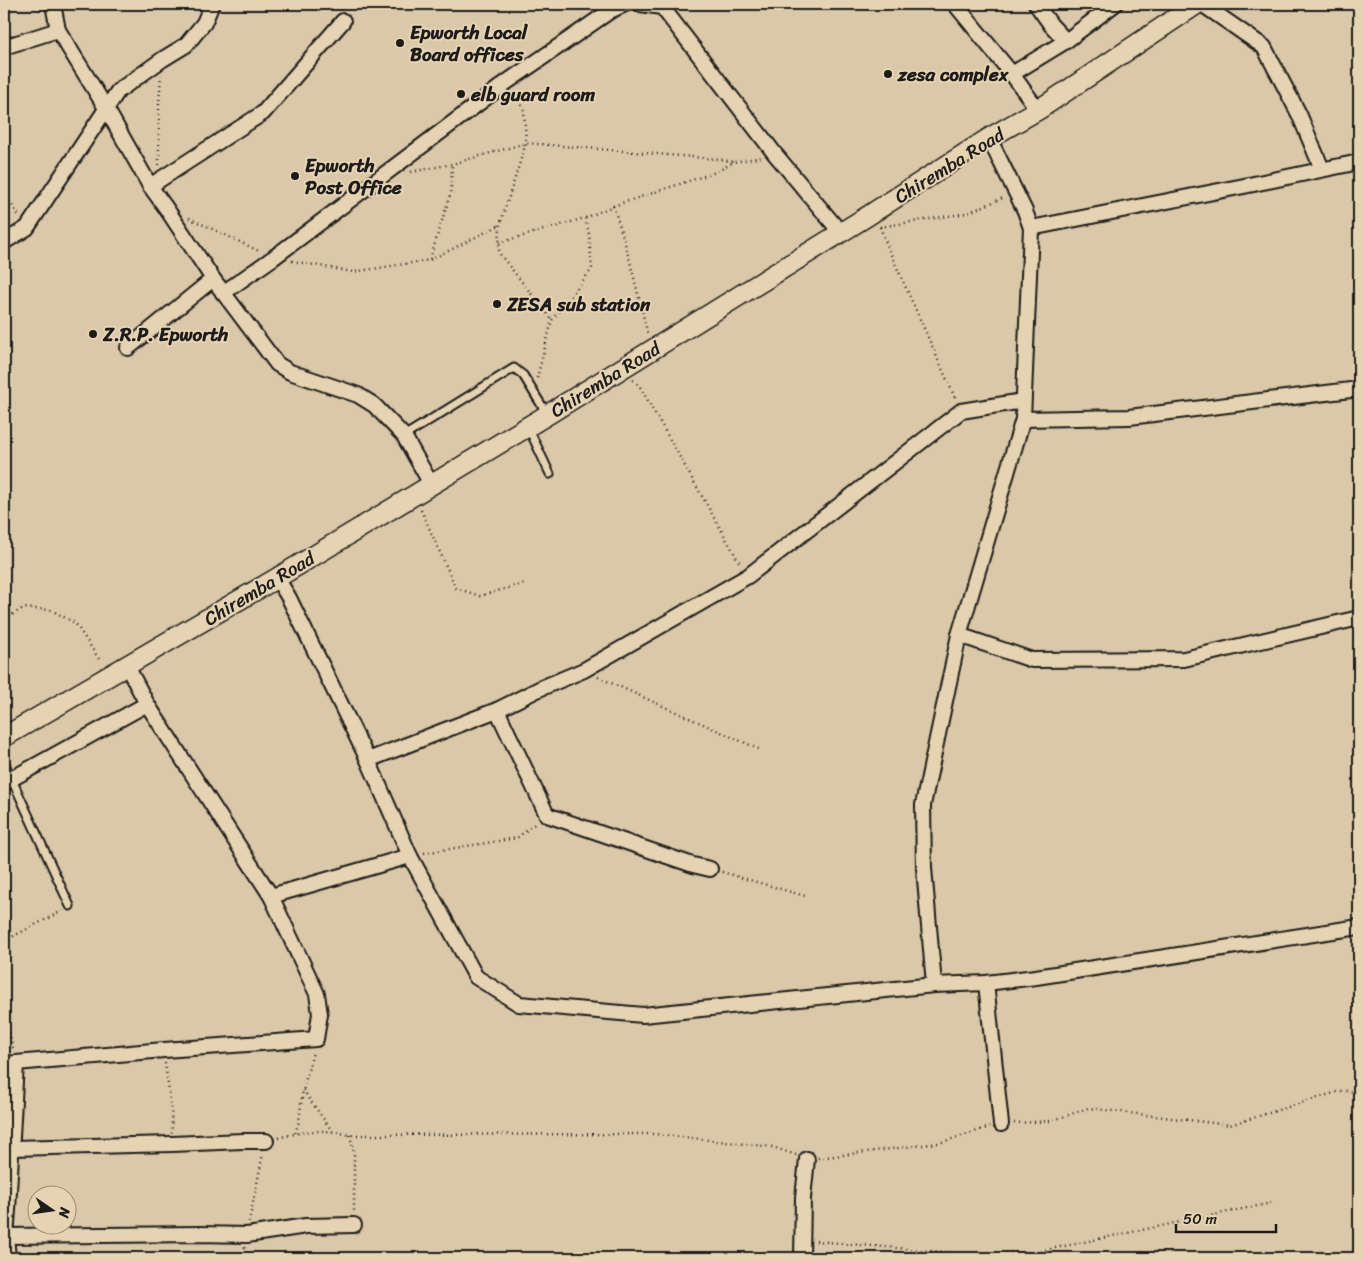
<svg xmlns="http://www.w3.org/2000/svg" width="1363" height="1262" font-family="Sriracha,sans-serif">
<rect width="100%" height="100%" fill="#dac8a8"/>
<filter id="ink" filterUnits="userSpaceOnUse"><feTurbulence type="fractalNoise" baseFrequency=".02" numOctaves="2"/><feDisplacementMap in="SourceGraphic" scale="10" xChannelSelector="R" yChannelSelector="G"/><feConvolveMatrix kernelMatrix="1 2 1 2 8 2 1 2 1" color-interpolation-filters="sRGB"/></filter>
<g filter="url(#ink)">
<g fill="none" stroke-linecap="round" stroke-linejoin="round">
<!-- service casing -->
<g stroke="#1c1c1c" stroke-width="11">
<g id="service">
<polyline points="528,427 550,474"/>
<polyline points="404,436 514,368 523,375 547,414"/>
<polyline points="4,762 70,906"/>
</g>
</g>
<!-- minor casing -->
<g stroke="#1c1c1c" stroke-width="18">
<g id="minor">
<polyline points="53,4 58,30 106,108 150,186 166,208 213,279 277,364 290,372 358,395 374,405 404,436 431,484"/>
<polyline points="640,4 662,7 775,154 841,233"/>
<polyline points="955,4 1012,74 1038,110"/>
<polyline points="1036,4 1051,25 1066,41"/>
<polyline points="1202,4 1264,47 1299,114 1322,169"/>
<polyline points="4,47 58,30"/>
<polyline points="1012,74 1066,41 1115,4"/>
<polyline points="150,186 263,113 343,21"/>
<polyline points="1031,228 1244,186 1359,162"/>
<polyline points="4,242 27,228 118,91 163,59 186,45 204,23 212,4"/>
<polyline points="223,293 273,258 507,82 610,11 625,4"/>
<polyline points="128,348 213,279"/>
<polyline points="1023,419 1129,417 1359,389"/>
<polyline points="277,578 289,598 368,760 410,856 476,977 519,1004 643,1015 934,985 986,983 1036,977 1359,927"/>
<polyline points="959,635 1032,660 1184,659 1359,618"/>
<polyline points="497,710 547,815 693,865 710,869"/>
<polyline points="368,760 497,710 539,689 584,670 748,576 961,411 1023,401"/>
<polyline points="4,783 147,704"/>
<polyline points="271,896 410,856"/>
<polyline points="986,983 1001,1124"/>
<polyline points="934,985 924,868 923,805 959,635 1023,419 1031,228 1025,211 989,138"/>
<polyline points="4,1065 16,1063 164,1050 316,1039 320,1014 317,994 271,896 147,704 127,666"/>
<polyline points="4,1147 12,1148 172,1144 243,1141 266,1141"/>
<polyline points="4,1236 200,1234 247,1235 306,1226 354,1225"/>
<polyline points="8,1258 6,1236 8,1210 16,1063"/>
<polyline points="802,1258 803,1198 807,1159"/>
</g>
</g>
<!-- secondary casing -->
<g stroke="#1c1c1c" stroke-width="22">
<polyline id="secondary" points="4,737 277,578 547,415 866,217 989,138 1038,110 1197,4"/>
</g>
<!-- path -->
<g stroke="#1c1c1c" stroke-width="2.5" stroke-dasharray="1 4" stroke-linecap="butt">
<polyline points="513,92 524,110 526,143 500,225 499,253 552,320"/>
<polyline points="159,165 159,103 161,75"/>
<polyline points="411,172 452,164 526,143 717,159 734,162"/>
<polyline points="4,193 19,216"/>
<path d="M613 206C628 248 637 291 648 335"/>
<polyline points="189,218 261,252"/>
<polyline points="880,227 886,243 956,400"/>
<polyline points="880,227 967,213 1003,198"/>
<polyline points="499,243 585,218 613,206 716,172 734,162 762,157"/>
<polyline points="430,259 451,192 452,164"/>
<polyline points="292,261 353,272 430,260 500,225"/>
<polyline points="4,335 7,333"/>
<polyline points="537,378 552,320 592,269 589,234 585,218"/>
<polyline points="633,380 639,385 741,565"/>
<polyline points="421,510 456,588 480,596 526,583"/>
<polyline points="4,620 23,608 51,610 75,623 101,662"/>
<polyline points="598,677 761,750"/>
<polyline points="424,853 517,838 537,822"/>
<polyline points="722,872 805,896"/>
<polyline points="4,941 62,911"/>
<polyline points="4,1013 14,1052"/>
<polyline points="165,1063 171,1106 172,1133"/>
<polyline points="303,1090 332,1131"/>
<polyline points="1014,1123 1051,1121 1088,1108 1230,1125 1340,1091 1359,1091"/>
<polyline points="295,1133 299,1121 303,1090 313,1052"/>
<polyline points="350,1135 354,1153 354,1213"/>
<path d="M278 1138C305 1131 322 1128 350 1135L655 1134 773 1147 796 1155"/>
<polyline points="818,1158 939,1143 990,1127"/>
<polyline points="249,1222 263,1154"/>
<polyline points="816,1241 965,1254 1036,1252 1271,1203"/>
<polyline points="244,1258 245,1247"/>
</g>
<!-- service -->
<use href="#service" stroke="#e6d3b1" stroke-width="7"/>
<!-- minor -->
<use href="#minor" stroke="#e6d3b1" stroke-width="14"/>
<!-- secondary -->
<use href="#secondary" stroke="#e6d3b1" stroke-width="19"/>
</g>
</g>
<!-- markers -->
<g fill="#1c1c1c" stroke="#e6d3b1" stroke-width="2">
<circle cx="400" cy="43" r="5"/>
<circle cx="888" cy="74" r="5"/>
<circle cx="461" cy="94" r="5"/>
<circle cx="295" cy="176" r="5"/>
<circle cx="497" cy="304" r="5"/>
<circle cx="93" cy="334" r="5"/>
</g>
<g text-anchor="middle" stroke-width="4" stroke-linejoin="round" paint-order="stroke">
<!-- poi labels -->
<g font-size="19" font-weight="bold" fill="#1c1c1c" stroke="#e6d3b1" text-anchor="start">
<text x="410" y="39">Epworth Local<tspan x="410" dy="22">Board offices</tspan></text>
<text x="898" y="81">zesa complex</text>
<text x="471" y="101">elb guard room</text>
<text x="305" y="172">Epworth<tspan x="305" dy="22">Post Office</tspan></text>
<text x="507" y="311">ZESA sub station</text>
<text x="103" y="341">Z.R.P. Epworth</text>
</g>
<!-- street labels -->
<g font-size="19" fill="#1c1c1c" stroke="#e6d3b1">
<text transform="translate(949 165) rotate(-32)" y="7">Chiremba Road</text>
<text transform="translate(605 379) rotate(-32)" y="7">Chiremba Road</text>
<text transform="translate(259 588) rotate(-31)" y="7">Chiremba Road</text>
</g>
</g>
<!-- margin -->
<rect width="1363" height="1262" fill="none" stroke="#e6d3b1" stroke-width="20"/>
<rect x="10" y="10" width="1343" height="1242" fill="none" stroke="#1c1c1c" stroke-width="2" filter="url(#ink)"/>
<!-- north arrow -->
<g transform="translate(52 1210) rotate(103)"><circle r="24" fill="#e6d3b1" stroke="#958a75"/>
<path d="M0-4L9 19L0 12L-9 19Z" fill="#1c1c1c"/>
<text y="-8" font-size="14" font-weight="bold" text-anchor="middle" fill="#1c1c1c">N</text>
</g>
<!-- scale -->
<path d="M1176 1224v8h100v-8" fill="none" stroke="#1c1c1c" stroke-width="2.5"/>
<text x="1183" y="1224" font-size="15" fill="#1c1c1c" stroke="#e6d3b1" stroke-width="4" paint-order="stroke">50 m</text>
</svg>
